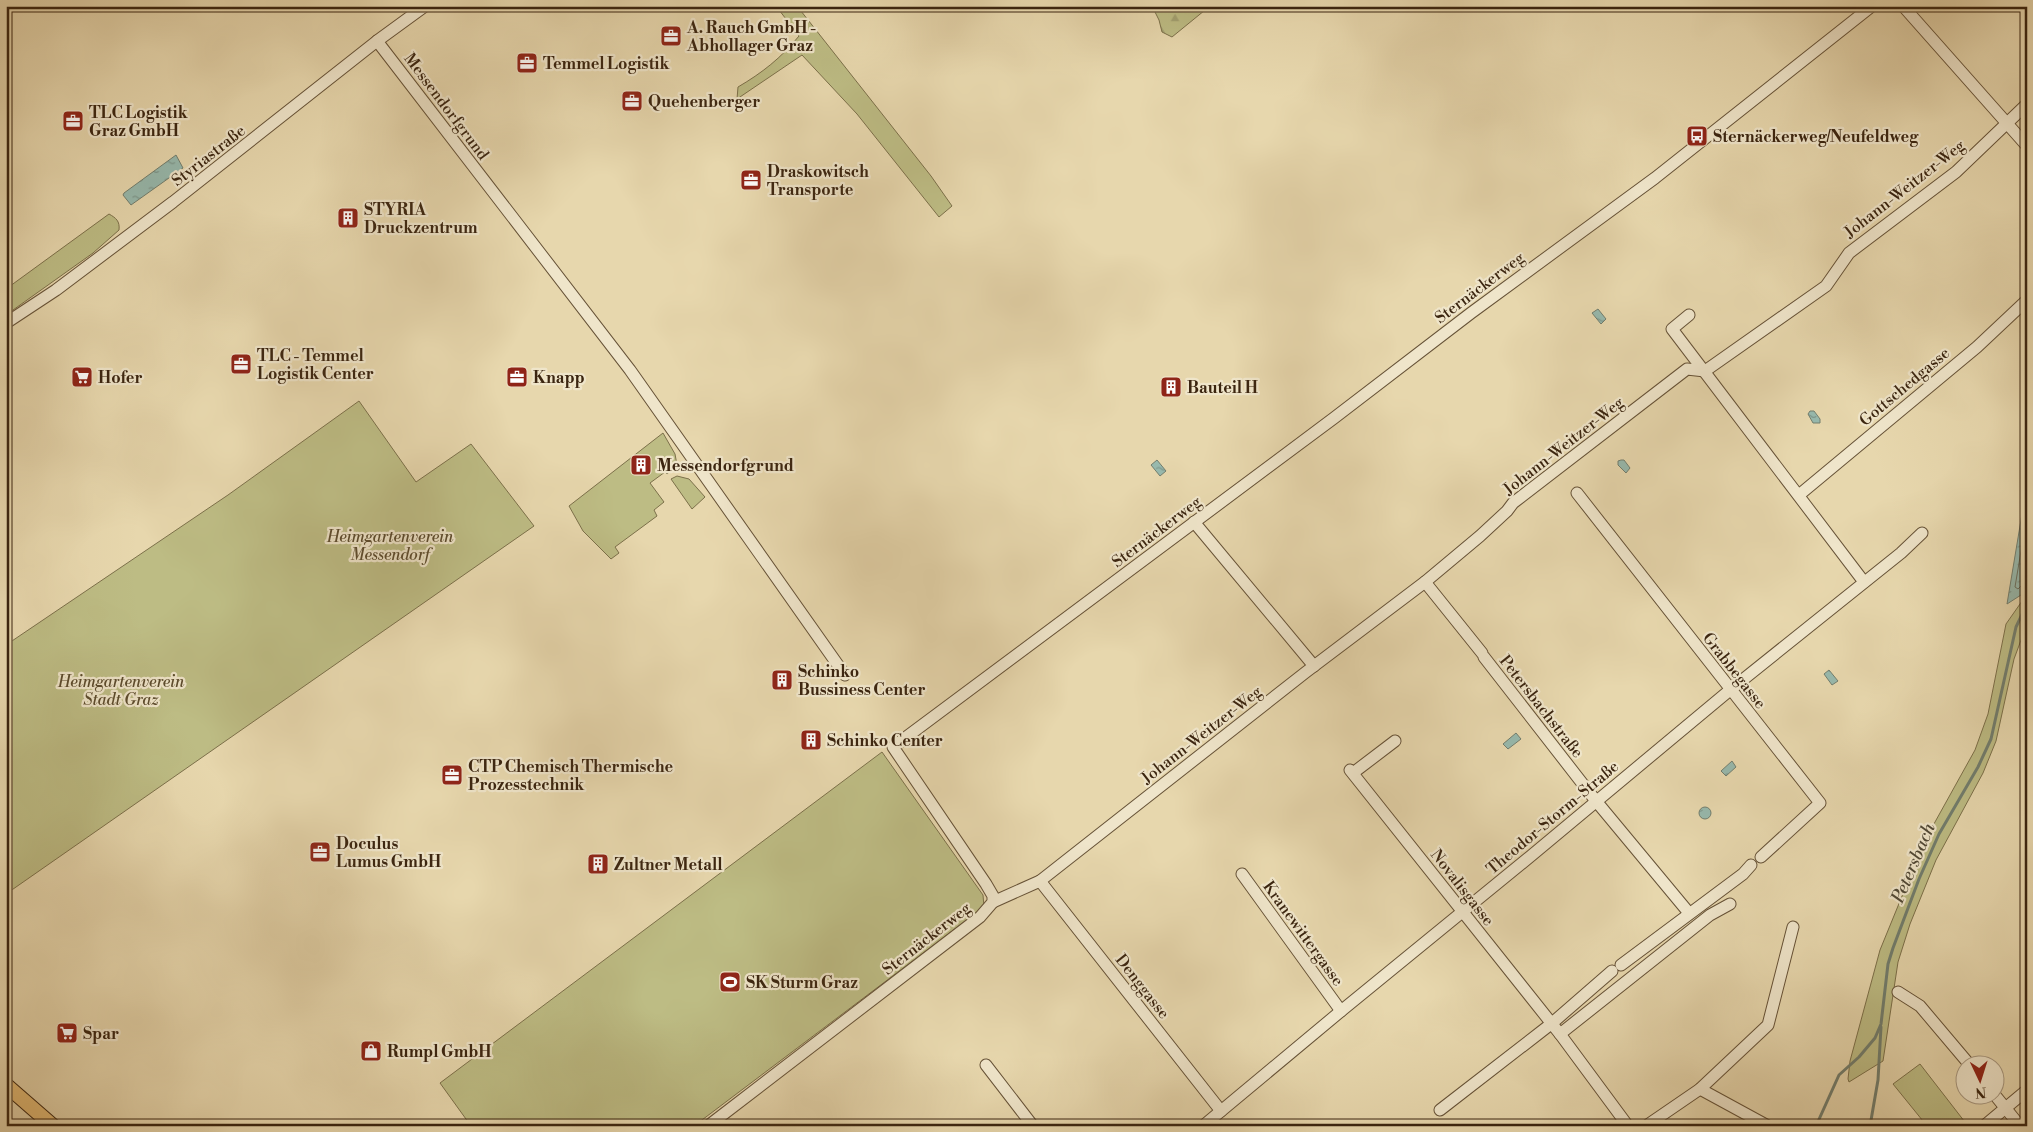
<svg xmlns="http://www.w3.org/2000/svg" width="2033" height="1132" font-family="'Libre Bodoni',serif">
<defs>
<pattern id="forest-firs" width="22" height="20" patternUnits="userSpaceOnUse" patternTransform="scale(1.25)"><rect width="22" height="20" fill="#bdbc84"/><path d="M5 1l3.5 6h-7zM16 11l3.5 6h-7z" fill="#a3a171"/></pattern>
<pattern id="water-ripples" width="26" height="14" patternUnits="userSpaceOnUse" patternTransform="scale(1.25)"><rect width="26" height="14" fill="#97b9ad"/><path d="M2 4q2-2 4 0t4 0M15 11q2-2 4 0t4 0" fill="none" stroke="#7c968b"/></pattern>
</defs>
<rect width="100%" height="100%" fill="#e7d7ad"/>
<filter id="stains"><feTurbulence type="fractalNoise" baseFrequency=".004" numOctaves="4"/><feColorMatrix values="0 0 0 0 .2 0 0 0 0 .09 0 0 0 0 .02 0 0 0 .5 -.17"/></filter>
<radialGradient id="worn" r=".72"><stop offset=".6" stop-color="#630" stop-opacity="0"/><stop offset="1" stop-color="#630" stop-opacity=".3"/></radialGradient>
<!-- green -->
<g fill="#bdbc84" stroke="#7c704a">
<path d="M776 6H797L931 176 952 206 939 217 857 114 802 55 737 99 738 87C762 73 781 58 799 36Z"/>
<path d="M109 214C116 218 120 221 119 230L93 253 6 315V289Z"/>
<polygon points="359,401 416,482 471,444 534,526 6,894 6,645 228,495"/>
<polygon points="663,433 675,454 677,465 667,474 665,472 650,483 664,502 654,510 657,516 615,547 619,553 611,559 583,531 569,506"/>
<polygon points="677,476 689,479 705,497 692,509 671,479"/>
<polygon points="2027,594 2027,624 2014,659 1996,741 1983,773 1936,860 1910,924 1898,962 1883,1061 1849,1082 1848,1079 1850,1061 1880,950 1925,840 1975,750 1988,714 2006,624"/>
<polygon points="882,752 983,895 984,907 694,1126 471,1126 440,1083"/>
<polygon points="1920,1064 1968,1126 1927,1126 1893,1084"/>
</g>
<!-- forest -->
<polygon fill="url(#forest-firs)" stroke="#7c704a" points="1152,6 1210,6 1172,37 1162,32 1159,20"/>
<!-- water -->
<g fill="url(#water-ripples)" stroke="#727e6e">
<polygon points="176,155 183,168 131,205 123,195 124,193"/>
<polygon points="1598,309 1606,319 1601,324 1592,313"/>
<polygon points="1810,411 1814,411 1820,419 1820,423 1813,423 1808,414"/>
<polygon points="1157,460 1166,471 1160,476 1151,465"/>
<polygon points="1621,460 1624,460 1630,468 1626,473 1618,465 1618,461"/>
<polygon points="2027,484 2027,586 2021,595 2007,604"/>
<polygon points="1829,670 1838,681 1832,685 1824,674"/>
<polygon points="1516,733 1521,739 1508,749 1503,744"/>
<polygon points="1732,761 1736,767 1726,776 1721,771"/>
<circle cx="1705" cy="813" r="6"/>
</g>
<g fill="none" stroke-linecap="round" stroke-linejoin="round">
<!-- shore -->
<polyline stroke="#696f5e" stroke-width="1" points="2027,515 2015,587 2018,589 2022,585 2027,584"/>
<!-- stream -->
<g stroke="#727e6e" stroke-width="3">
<polyline points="1816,1126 1839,1075 1859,1057 1875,1038 1881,1024 1888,964 1893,948 1919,879 1939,834 1978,767 1991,739 2016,627 2027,604"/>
<polyline points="1870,1126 1878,1080 1881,1027"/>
</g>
<!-- minor casing -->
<g stroke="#665237" stroke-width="13">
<g id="minor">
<polyline points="1903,6 2027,146"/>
<polyline points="377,41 630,370 845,675"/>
<polyline points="1689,315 1672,329 1864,582"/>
<polyline points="6,323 56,290 173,202 377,41 425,6"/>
<polyline points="1577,493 1820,803 1761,857"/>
<polyline points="1799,495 1977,347 2027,300"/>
<polyline points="1194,522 1314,666"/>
<polyline points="1425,582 1482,653"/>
<polyline points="1484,657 1596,801 1689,913"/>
<polyline points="1350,770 1560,1034 1628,1126"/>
<polyline points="1353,773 1395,741"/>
<polyline points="1242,874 1341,1011"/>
<polyline points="1040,881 1221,1111"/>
<polyline points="993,902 1040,881 1306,672 1425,582 1480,536 1507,511 1513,503 1687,369 1705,371 1826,286 1849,253 1956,172 2027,104"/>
<polyline points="1621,965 1743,874 1751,865"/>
<polyline points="1898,992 1920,1006 1969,1064"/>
<polyline points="1560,1034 1710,915 1730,904"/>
<polyline points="986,1065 1033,1126"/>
<polyline points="1700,1089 1768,1126"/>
<polyline points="1994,1094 2020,1126"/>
<polyline points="1440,1110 1551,1024 1612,971"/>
<polyline points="708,1126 980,917 993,902 993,896 986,884 893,747 1334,418 1471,313 1655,178 1872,6"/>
<polyline points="1203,1126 1341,1011 1532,855 1730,690 1901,553 1922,533"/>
<polyline points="1646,1126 1700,1089 1768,1025 1793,927"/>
<polyline points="1984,1126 2027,1090"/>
</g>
</g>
<!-- major casing -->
<g stroke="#3b2510" stroke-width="16">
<polyline id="major" points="6,1085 53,1126"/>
</g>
<!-- minor -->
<use href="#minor" stroke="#efe5ca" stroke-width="11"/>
<!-- major -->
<use href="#major" stroke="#e4bc76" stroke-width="14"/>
</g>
<!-- icons -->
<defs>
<g id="office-square" transform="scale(1.125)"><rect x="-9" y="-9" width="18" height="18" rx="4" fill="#8f2418" stroke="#efe5ca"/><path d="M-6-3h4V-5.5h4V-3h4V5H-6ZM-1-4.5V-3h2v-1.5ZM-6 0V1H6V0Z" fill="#fff"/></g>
<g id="bus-square" transform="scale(1.125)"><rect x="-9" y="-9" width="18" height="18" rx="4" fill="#8f2418" stroke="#efe5ca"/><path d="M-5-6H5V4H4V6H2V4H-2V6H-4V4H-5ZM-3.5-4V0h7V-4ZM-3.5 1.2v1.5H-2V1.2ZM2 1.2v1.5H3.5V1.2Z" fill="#fff"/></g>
<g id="building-square" transform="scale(1.125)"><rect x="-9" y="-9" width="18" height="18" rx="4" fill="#8f2418" stroke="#efe5ca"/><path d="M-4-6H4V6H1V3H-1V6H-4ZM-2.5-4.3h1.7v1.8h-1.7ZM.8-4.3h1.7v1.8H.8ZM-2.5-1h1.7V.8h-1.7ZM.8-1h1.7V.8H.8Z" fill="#fff"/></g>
<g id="supermarket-square" transform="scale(1.125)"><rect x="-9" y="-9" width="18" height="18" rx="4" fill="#8f2418" stroke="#efe5ca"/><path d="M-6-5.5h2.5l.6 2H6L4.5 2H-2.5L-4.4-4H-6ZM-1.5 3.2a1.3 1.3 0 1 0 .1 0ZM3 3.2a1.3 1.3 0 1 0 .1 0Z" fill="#fff"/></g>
<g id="stadium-square" transform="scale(1.125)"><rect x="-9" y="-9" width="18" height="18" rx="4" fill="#8f2418" stroke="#efe5ca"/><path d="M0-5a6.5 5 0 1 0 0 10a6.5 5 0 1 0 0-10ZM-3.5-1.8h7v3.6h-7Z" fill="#fff"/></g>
<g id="shop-square" transform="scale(1.125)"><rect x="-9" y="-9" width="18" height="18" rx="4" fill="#8f2418" stroke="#efe5ca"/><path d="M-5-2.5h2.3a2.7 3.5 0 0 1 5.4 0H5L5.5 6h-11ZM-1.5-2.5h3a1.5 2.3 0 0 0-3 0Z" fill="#fff"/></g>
</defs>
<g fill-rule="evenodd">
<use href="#office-square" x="671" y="36"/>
<use href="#office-square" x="527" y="63"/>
<use href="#office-square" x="632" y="101"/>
<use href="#office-square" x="73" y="121"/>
<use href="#bus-square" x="1697" y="136"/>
<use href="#office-square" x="751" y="180"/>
<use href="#building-square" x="348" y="218"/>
<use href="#office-square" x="241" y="364"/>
<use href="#supermarket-square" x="82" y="377"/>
<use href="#office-square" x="517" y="377"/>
<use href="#building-square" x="1171" y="387"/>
<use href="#building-square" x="641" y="465"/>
<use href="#building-square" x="782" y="680"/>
<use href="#building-square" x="811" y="740"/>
<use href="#office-square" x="452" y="775"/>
<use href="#office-square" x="320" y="852"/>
<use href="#building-square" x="598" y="864"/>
<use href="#stadium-square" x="730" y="982"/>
<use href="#supermarket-square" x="67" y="1033"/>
<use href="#shop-square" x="371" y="1051"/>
</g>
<g text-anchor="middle" stroke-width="4.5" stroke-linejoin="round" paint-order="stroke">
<!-- poi labels -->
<g font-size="16" font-weight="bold" fill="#3b2510" stroke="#efe5ca" text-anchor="start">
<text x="687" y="33">A. Rauch GmbH -<tspan x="687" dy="18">Abhollager Graz</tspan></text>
<text x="543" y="69">Temmel Logistik</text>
<text x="648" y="107">Quehenberger</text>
<text x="89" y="118">TLC Logistik<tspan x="89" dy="18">Graz GmbH</tspan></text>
<text x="1713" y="142">Sternäckerweg/Neufeldweg</text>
<text x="767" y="177">Draskowitsch<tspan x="767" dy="18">Transporte</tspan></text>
<text x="364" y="215">STYRIA<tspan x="364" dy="18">Druckzentrum</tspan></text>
<text x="257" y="361">TLC - Temmel<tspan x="257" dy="18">Logistik Center</tspan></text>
<text x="98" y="383">Hofer</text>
<text x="533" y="383">Knapp</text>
<text x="1187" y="393">Bauteil H</text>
<text x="657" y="471">Messendorfgrund</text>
<text x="798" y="677">Schinko<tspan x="798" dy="18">Bussiness Center</tspan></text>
<text x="827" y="746">Schinko Center</text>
<text x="468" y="772">CTP Chemisch Thermische<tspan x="468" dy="18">Prozesstechnik</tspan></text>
<text x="336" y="849">Doculus<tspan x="336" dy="18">Lumus GmbH</tspan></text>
<text x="614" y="870">Zultner Metall</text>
<text x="746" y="988">SK Sturm Graz</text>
<text x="83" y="1039">Spar</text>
<text x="387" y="1057">Rumpl GmbH</text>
</g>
<!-- street labels -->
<g font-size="16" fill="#3b2510" stroke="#efe5ca">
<text transform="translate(447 106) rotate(53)" y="6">Messendorfgrund</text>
<text transform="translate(208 155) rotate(-38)" y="6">Styriastraße</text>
<text transform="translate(1904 188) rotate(-38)" y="6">Johann-Weitzer-Weg</text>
<text transform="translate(1479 287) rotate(-37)" y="6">Sternäckerweg</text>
<text transform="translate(1904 386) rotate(-40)" y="6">Gottschedgasse</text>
<text transform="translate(1563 445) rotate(-38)" y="6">Johann-Weitzer-Weg</text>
<text transform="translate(1156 531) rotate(-37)" y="6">Sternäckerweg</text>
<text transform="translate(1735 670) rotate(52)" y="6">Grabbegasse</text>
<text transform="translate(1542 706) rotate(52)" y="6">Petersbachstraße</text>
<text transform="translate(1201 734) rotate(-38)" y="6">Johann-Weitzer-Weg</text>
<text transform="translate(1552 817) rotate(-40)" y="6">Theodor-Storm-Straße</text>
<text transform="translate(1463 887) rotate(52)" y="6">Novalisgasse</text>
<text transform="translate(1304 933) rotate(54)" y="6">Kranewittergasse</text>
<text transform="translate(926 938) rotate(-38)" y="6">Sternäckerweg</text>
<text transform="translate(1143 986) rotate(52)" y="6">Denggasse</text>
</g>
<!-- park labels -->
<g font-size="16" font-style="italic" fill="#5c4b2d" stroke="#efe5ca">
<text x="390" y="542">Heimgartenverein<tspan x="390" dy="18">Messendorf</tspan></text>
<text x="121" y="687">Heimgartenverein<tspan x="121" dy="18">Stadt Graz</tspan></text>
</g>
<!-- water labels -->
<g font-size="18" font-style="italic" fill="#524a37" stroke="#efe5ca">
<text transform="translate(1913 863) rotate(-67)" y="6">Petersbach</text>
</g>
</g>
<!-- margin -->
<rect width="2033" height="1132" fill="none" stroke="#e7d7ad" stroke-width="25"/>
<rect x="8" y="8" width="2018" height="1117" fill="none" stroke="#3b2510" stroke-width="2.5"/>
<rect x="12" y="12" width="2008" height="1107" fill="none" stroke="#3b2510"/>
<!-- north arrow -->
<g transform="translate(1980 1080) rotate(176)"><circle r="24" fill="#efe5ca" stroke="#a79880"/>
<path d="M0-4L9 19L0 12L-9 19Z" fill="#8f2418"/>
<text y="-8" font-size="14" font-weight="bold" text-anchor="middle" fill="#3b2510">N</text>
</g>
<rect width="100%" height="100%" filter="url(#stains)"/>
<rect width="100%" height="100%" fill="url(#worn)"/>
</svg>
